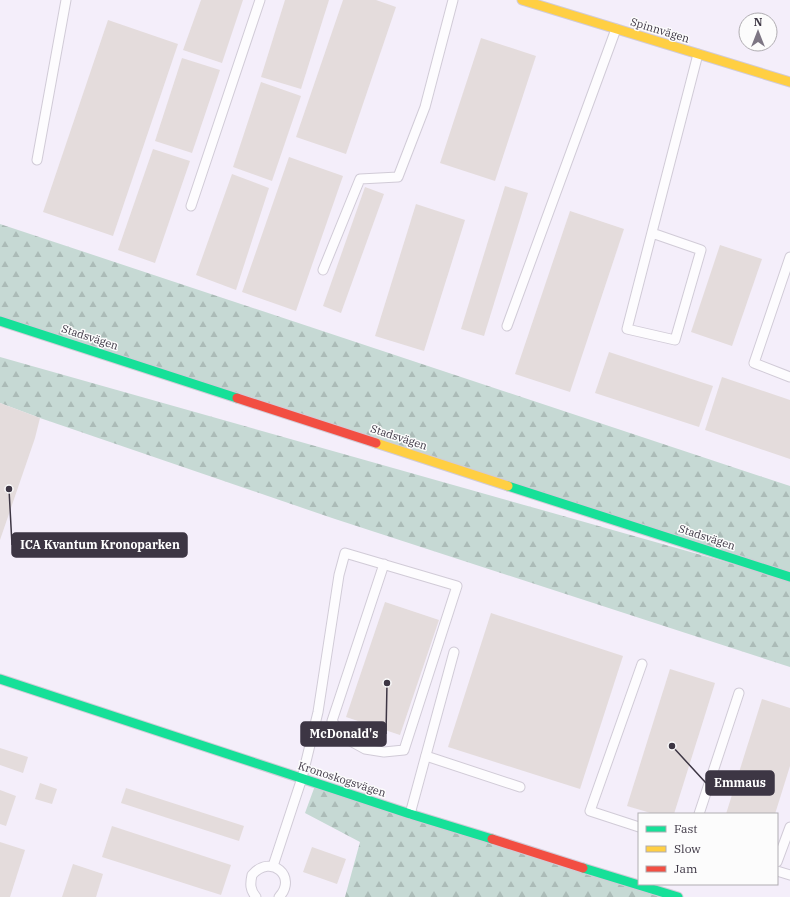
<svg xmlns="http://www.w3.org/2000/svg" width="790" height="897" font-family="'IBM Plex Serif',serif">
<defs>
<pattern id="forest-firs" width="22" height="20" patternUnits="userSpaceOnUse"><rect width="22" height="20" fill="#c6d9d4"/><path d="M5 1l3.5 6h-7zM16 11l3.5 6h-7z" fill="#abbbb7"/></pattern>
</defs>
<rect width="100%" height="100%" fill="#f4eefa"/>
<!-- forest -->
<g fill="url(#forest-firs)">
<polygon points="0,224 790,486 790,577 0,321"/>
<polygon points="0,357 790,580 790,667 332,518 40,418 0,403"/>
<polygon points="316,783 678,897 345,897 360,842 305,813"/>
</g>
<!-- building -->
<g fill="#e4dcdc">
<polygon points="201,0 243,0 222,63 183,50"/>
<polygon points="285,0 329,0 301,89 261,77"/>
<polygon points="343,0 376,0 396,7 346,154 296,137"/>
<polygon points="108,20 178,44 113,236 43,212"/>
<polygon points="481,38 536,56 495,181 440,163"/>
<polygon points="182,58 220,70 192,153 155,141"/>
<polygon points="261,82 301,96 272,181 233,167"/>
<polygon points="153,149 190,161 155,263 118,250"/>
<polygon points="289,157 343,176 296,311 242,292"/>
<polygon points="232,174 269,188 236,290 196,275"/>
<polygon points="505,186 528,193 484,336 461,329"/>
<polygon points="365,187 384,194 341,313 323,306"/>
<polygon points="416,204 465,220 424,351 375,336"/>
<polygon points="570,211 624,229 570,392 515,374"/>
<polygon points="720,245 762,259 732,346 691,332"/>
<polygon points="609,352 713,386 699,427 595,393"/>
<polygon points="722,377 790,400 790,459 705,430"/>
<polygon points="0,403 40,418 35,438 0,540"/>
<polygon points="385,602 439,620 400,735 346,717"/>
<polygon points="491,613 623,656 580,789 448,747"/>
<polygon points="670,669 715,683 674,814 654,814 627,806"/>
<polygon points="762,699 790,708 790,766 775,814 726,814"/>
<polygon points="0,748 28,757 23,773 0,765"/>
<polygon points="40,783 57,789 52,804 35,799"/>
<polygon points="126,788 244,826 239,841 121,803"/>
<polygon points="0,790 16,796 6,826 0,824"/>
<polygon points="112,826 231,865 221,895 102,857"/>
<polygon points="0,842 25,850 10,897 0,897"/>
<polygon points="312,847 346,859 337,884 303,872"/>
<polygon points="73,864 103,874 96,897 62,897"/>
</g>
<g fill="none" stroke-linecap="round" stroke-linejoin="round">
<!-- lane casing -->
<g stroke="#d1cbd7" stroke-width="11">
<g id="lane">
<polyline points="37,160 66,0"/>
<polyline points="191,206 260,0"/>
<polyline points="652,233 701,250 675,340 627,329 698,54"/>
<polyline points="790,257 754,363 790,377"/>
<polyline points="323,270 360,179 398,177 425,107 453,0"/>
<polyline points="507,326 616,29"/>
<polyline points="426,756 520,787"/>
<polyline points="410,814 454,652"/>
<polyline points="699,814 739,693"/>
<polyline points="639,827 590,811 642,664"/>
<polyline points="777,862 790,827"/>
<polyline points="273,866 302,778 318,712 339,575 345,553 457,586 404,750 384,752 365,749 345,738 332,721 384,564"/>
<polyline points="777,871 790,875"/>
<path d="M256 897C250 890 250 884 252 875 271 853 298 877 279 897"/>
</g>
</g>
<!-- fast casing -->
<g stroke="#d1cbd7" stroke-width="11">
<g id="fast">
<polyline points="0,321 237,398"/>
<polyline points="508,486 790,577"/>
<polyline points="0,679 410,814 492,839"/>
<polyline points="583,868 678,897"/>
</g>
</g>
<!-- slow casing -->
<g stroke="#d1cbd7" stroke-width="11">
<g id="slow">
<polyline points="522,0 790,82"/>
<polyline points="376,443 508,486"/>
</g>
</g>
<!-- jam casing -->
<g stroke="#d1cbd7" stroke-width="11">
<g id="jam">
<polyline points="237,398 376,443"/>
<polyline points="492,839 583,868"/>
</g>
</g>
<!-- lane -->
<use href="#lane" stroke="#fdfcfe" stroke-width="9"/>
<!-- fast -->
<use href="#fast" stroke="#16e098" stroke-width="9"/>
<!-- slow -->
<use href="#slow" stroke="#ffcf43" stroke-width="9"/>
<!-- jam -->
<use href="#jam" stroke="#f24e42" stroke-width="9"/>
</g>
<g text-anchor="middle" stroke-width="3" stroke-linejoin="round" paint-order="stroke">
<!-- street labels -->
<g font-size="11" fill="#3d3644" stroke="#fcfcfc">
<text transform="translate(660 30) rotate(17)" y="4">Spinnvägen</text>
<text transform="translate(90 337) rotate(18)" y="4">Stadsvägen</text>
<text transform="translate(399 437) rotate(18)" y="4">Stadsvägen</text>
<text transform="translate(707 537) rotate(18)" y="4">Stadsvägen</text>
<text transform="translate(342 779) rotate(18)" y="4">Kronoskogsvägen</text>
</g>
</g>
<!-- callouts -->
<path fill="none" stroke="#3d3644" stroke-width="1.5" d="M9 489L12 545M387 683L386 734M672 746L706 783"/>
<g fill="#3d3644" stroke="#fcfcfc" stroke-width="1.5">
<circle cx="9" cy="489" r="4"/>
<circle cx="387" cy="683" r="4"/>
<circle cx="672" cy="746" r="4"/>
</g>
<g fill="#3d3644" stroke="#3d3644" stroke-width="1.5">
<rect x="12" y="533" width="175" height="24" rx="4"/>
<rect x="301" y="722" width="85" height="24" rx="4"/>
<rect x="706" y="771" width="68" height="24" rx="4"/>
</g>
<g font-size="12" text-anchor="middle" font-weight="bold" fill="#fff">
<text x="100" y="549">ICA Kvantum Kronoparken</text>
<text x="344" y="738">McDonald's</text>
<text x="740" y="787">Emmaus</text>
</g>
<!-- legend -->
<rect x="638" y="813" width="140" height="72" fill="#fcfcfc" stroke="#b0adb2"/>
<rect x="646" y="826" width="20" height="6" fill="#16e098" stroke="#b0adb2"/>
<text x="674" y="833" font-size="12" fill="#3d3644">Fast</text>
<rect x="646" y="846" width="20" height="6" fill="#ffcf43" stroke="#b0adb2"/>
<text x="674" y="853" font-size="12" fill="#3d3644">Slow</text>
<rect x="646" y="866" width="20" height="6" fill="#f24e42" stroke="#b0adb2"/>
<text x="674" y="873" font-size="12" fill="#3d3644">Jam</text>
<!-- north arrow -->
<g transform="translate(758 32)"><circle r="19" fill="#fcfcfc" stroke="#b0adb2"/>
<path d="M0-3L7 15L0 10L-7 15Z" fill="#7d7684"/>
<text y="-6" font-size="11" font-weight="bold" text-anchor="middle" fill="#3d3644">N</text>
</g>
</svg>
